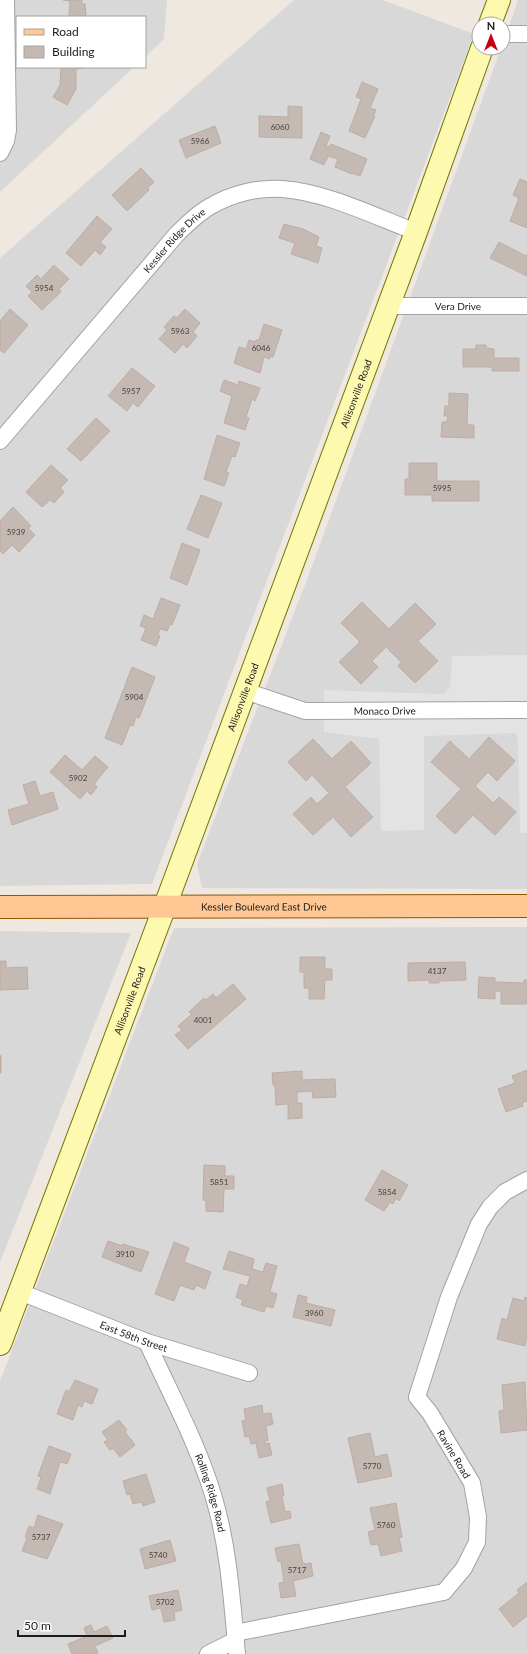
<svg xmlns="http://www.w3.org/2000/svg" width="527" height="1654" font-family="Lato,sans-serif">
<rect width="100%" height="100%" fill="#eee8e0"/>
<!-- residential -->
<g fill="#d9d8d8">
<polygon points="0,0 167,0 164,39 145,57 145,17 17,17 17,67 134,67 0,192"/>
<polygon points="294,0 383,0 474,34 152,884 0,886 0,258"/>
<polygon points="518,0 527,0 527,889 202,888 197,864 311,569 501,48 503,48 503,43"/>
<polygon points="527,927 527,1654 0,1654 0,1381 174,928"/>
<polygon points="0,931 131,933 0,1262"/>
</g>
<!-- parking -->
<polygon fill="#e3e3e3" points="527,655 527,833 520,833 518,743 516,733 424,736 424,830 381,831 379,739 324,732 324,690 443,694 450,688 452,656"/>
<!-- building -->
<g fill="#c5b9b3" stroke="#c0aca2">
<polygon points="63,0 82,0 82,4 85,4 86,17 69,17 70,1"/>
<polygon points="61,67 90,67 76,69 76,89 67,105 53,97 60,85"/>
<polygon points="362,82 378,89 370,108 376,110 373,116 375,116 365,138 349,131 361,99 356,97"/>
<polygon points="288,106 302,107 302,138 259,137 259,116 288,117"/>
<polygon points="215,126 221,143 186,158 179,140"/>
<polygon points="321,132 330,136 326,146 329,147 331,144 367,159 360,176 352,173 352,174 335,167 338,159 328,156 324,165 310,159"/>
<polygon points="141,168 154,182 147,189 149,190 127,211 112,195"/>
<polygon points="520,179 527,182 527,228 510,221 519,198 513,195"/>
<polygon points="97,216 112,229 100,242 106,247 100,255 95,250 81,266 66,253"/>
<polygon points="284,224 303,229 319,237 316,246 322,248 318,263 291,254 295,243 279,238"/>
<polygon points="499,242 526,256 527,254 527,276 490,258"/>
<polygon points="54,265 69,279 59,289 61,292 42,310 28,296 32,292 26,286 37,275 41,279"/>
<polygon points="10,309 28,325 4,353 0,350 0,321"/>
<polygon points="185,309 200,323 193,332 197,336 187,348 183,344 175,353 159,339 167,330 164,327 174,316 177,318"/>
<polygon points="264,324 282,330 273,357 270,356 270,359 264,357 260,373 234,363 239,347 246,349 249,340 255,342 256,340 259,340"/>
<polygon points="476,345 486,345 486,348 494,349 494,358 519,358 519,371 492,371 492,367 463,367 463,349 476,349"/>
<polygon points="132,368 155,386 138,407 133,403 127,411 108,396"/>
<polygon points="224,380 238,385 239,381 260,388 255,401 252,399 246,417 249,418 245,430 224,423 232,396 220,391"/>
<polygon points="449,393 468,394 467,425 474,425 474,438 441,437 442,422 447,422 448,416 444,416 445,406 449,406"/>
<polygon points="96,418 110,431 81,461 67,449"/>
<polygon points="217,435 240,443 235,457 232,456 226,472 229,473 224,486 204,479"/>
<polygon points="409,463 437,463 437,481 479,481 479,501 432,501 432,495 405,495 405,479 409,479"/>
<polygon points="51,465 68,480 60,488 64,492 54,503 50,500 42,507 26,492"/>
<polygon points="201,495 222,503 208,538 187,529"/>
<polygon points="13,507 31,526 28,528 35,535 19,552 12,545 3,554 0,551 0,521"/>
<polygon points="182,543 200,550 187,585 170,578"/>
<polygon points="161,598 180,605 172,625 170,624 167,631 160,629 158,635 160,636 156,646 141,640 146,628 140,626 144,615 153,619"/>
<polygon points="362,602 389,629 415,603 436,624 418,641 438,661 415,683 398,666 401,662 386,647 372,661 378,667 361,684 339,662 360,642 341,623"/>
<polygon points="132,667 155,677 139,718 136,717 133,726 130,725 122,745 105,738"/>
<polygon points="489,737 515,761 497,781 488,772 475,786 493,803 499,797 516,812 495,835 473,815 455,834 436,816 461,789 431,762 450,741 469,759"/>
<polygon points="313,739 332,759 351,741 371,763 345,787 373,817 351,837 333,817 313,835 293,814 311,797 317,804 329,793 312,775 306,781 288,762"/>
<polygon points="65,755 82,770 95,756 108,767 94,784 97,787 91,795 87,791 80,799 50,772"/>
<polygon points="35,781 40,796 53,792 58,809 12,825 8,810 29,804 23,785"/>
<polygon points="300,957 325,957 325,969 332,969 332,980 325,980 324,999 309,999 309,988 304,988 304,972 300,972"/>
<polygon points="0,961 6,961 6,968 27,967 28,989 0,990"/>
<polygon points="465,962 466,980 439,981 439,983 429,983 429,980 408,981 408,963"/>
<polygon points="479,977 495,978 495,982 524,983 524,980 527,980 527,1004 501,1004 501,991 495,991 495,999 478,998"/>
<polygon points="233,984 246,999 188,1049 175,1035 182,1030 178,1026 192,1014 189,1012 204,998 206,1000 213,994 216,998"/>
<polygon points="0,1055 1,1056 1,1073 0,1073"/>
<polygon points="527,1070 527,1101 522,1103 523,1106 506,1112 498,1089 515,1083 512,1076"/>
<polygon points="302,1071 302,1080 335,1079 336,1097 313,1098 312,1091 297,1092 297,1103 302,1103 302,1118 288,1119 288,1104 276,1105 275,1085 273,1085 272,1073"/>
<polygon points="204,1165 225,1166 225,1176 234,1176 234,1189 224,1189 223,1212 206,1211 206,1201 203,1200"/>
<polygon points="382,1170 408,1185 399,1201 396,1198 393,1204 390,1202 384,1211 365,1200"/>
<polygon points="108,1241 122,1246 123,1244 149,1252 141,1272 102,1257"/>
<polygon points="174,1242 189,1248 184,1262 211,1272 205,1289 196,1285 194,1290 180,1285 174,1301 155,1294"/>
<polygon points="229,1251 254,1259 252,1269 263,1272 266,1263 277,1266 270,1292 277,1294 273,1308 266,1306 264,1312 241,1305 243,1300 236,1297 240,1284 247,1286 250,1276 223,1269"/>
<polygon points="298,1295 307,1297 306,1303 335,1310 331,1326 293,1317"/>
<polygon points="525,1297 527,1298 527,1336 525,1346 497,1339 502,1318 507,1320 513,1298 524,1301"/>
<polygon points="75,1380 98,1389 92,1404 84,1401 82,1407 78,1405 73,1420 57,1414 66,1390 69,1392"/>
<polygon points="525,1382 527,1430 501,1433 499,1411 504,1410 502,1385"/>
<polygon points="262,1405 263,1414 271,1413 273,1424 266,1426 268,1440 265,1441 265,1444 269,1443 272,1455 259,1458 256,1443 251,1444 249,1436 245,1437 242,1421 246,1420 244,1409"/>
<polygon points="119,1420 127,1430 125,1432 135,1445 120,1457 113,1448 110,1450 104,1442 108,1440 102,1432"/>
<polygon points="370,1433 375,1457 387,1454 392,1476 358,1483 348,1438"/>
<polygon points="49,1446 71,1454 67,1464 60,1462 50,1494 37,1489 41,1477 38,1476"/>
<polygon points="146,1474 155,1502 143,1506 141,1502 133,1504 130,1494 127,1495 123,1481"/>
<polygon points="282,1484 284,1495 282,1496 285,1512 290,1511 291,1518 271,1523 266,1502 270,1501 267,1488"/>
<polygon points="396,1503 402,1537 399,1538 402,1551 381,1556 378,1544 371,1545 368,1532 375,1530 370,1508"/>
<polygon points="38,1515 63,1524 47,1559 22,1551 27,1538 25,1537 29,1526 34,1528"/>
<polygon points="170,1540 176,1561 145,1569 140,1549"/>
<polygon points="299,1544 303,1564 311,1563 313,1576 293,1581 296,1596 281,1598 279,1583 284,1582 281,1561 278,1562 275,1548"/>
<polygon points="527,1582 527,1616 513,1627 499,1609 519,1593 517,1590"/>
<polygon points="178,1590 182,1610 174,1612 175,1620 164,1622 161,1608 152,1610 149,1596"/>
<polygon points="91,1625 94,1632 107,1626 113,1638 95,1646 98,1653 95,1654 72,1654 68,1644 87,1636 84,1628"/>
</g>
<g fill="none" stroke-linecap="round" stroke-linejoin="round">
<!-- minor casing -->
<g stroke="#a2a2a2" stroke-width="18">
<g id="minor">
<polyline points="503,34 527,34"/>
<polyline points="0,153 6,141 8,130 6,0"/>
<path id="s1" d="M388 306H527"/>
<path id="s2" d="M0 441 176 235C187 224 198 213 211 206 231 194 259 187 282 189 326 192 374 216 416 232"/>
<path id="s3" d="M245 691 305 711 527 710"/>
<path id="s4" d="M20 1292 147 1342 249 1373"/>
<path id="s5" d="M147 1342C170 1393 198 1444 214 1498 229 1549 232 1602 237 1654"/>
<polyline points="235,1633 444,1592 464,1568 477,1542 478,1517 472,1483 430,1413 417,1397 449,1297 479,1224 490,1207 505,1192 527,1180"/>
<polyline points="208,1654 236,1640"/>
</g>
</g>
<!-- secondary casing -->
<g stroke="#737500" stroke-width="24">
<g id="secondary">
<polyline points="490,24 499,0"/>
<path id="s6" d="M0 1344 165 906 416 232 482 48"/>
</g>
</g>
<!-- primary casing -->
<g stroke="#935500" stroke-width="24">
<g id="primary">
<path id="s7" d="M0 907 527 906"/>
</g>
</g>
<!-- minor -->
<use href="#minor" stroke="#fff" stroke-width="16"/>
<!-- secondary -->
<use href="#secondary" stroke="#fdfaaf" stroke-width="22"/>
<!-- primary -->
<use href="#primary" stroke="#ffc794" stroke-width="22"/>
</g>
<g text-anchor="middle" stroke-width="3.5" stroke-linejoin="round" paint-order="stroke">
<!-- number labels -->
<g font-size="8" fill="#464241">
<text x="280" y="130">6060</text>
<text x="200" y="144">5966</text>
<text x="44" y="291">5954</text>
<text x="180" y="334">5963</text>
<text x="261" y="351">6046</text>
<text x="131" y="394">5957</text>
<text x="442" y="491">5995</text>
<text x="16" y="535">5939</text>
<text x="134" y="700">5904</text>
<text x="78" y="781">5902</text>
<text x="437" y="974">4137</text>
<text x="203" y="1023">4001</text>
<text x="219" y="1185">5851</text>
<text x="387" y="1195">5854</text>
<text x="125" y="1257">3910</text>
<text x="314" y="1316">3960</text>
<text x="372" y="1469">5770</text>
<text x="386" y="1528">5760</text>
<text x="41" y="1540">5737</text>
<text x="158" y="1558">5740</text>
<text x="297" y="1573">5717</text>
<text x="165" y="1605">5702</text>
</g>
<!-- street labels -->
<g font-size="10" fill="#1b1b1b" stroke="#fff">
<text dy="4" stroke="none"><textPath href="#s2" startOffset="266">Kessler Ridge Drive</textPath></text>
<text dy="4" stroke="none"><textPath href="#s1" startOffset="70">Vera Drive</textPath></text>
<text dy="4" stroke="none"><textPath href="#s6" startOffset="1015">Allisonville Road</textPath></text>
<text dy="4" stroke="none"><textPath href="#s6" startOffset="691">Allisonville Road</textPath></text>
<text dy="4" stroke="none"><textPath href="#s3" startOffset="143">Monaco Drive</textPath></text>
<text dy="4" stroke="none"><textPath href="#s7" startOffset="264">Kessler Boulevard East Drive</textPath></text>
<text dy="4" stroke="none"><textPath href="#s6" startOffset="367">Allisonville Road</textPath></text>
<text dy="4" stroke="none"><textPath href="#s4" startOffset="122">East 58th Street</textPath></text>
<text transform="translate(454 1454) rotate(59)" y="4">Ravine Road</text>
<text dy="4" stroke="none"><textPath href="#s5" startOffset="164">Rolling Ridge Road</textPath></text>
</g>
</g>
<!-- legend -->
<rect x="16" y="16" width="130" height="52" fill="#ffffff" stroke="#a4a4a4"/>
<rect x="24" y="29" width="20" height="6" fill="#ffc794" stroke="#a4a4a4"/>
<text x="52" y="36" font-size="12" fill="#1b1b1b">Road</text>
<rect x="24" y="46" width="20" height="12" fill="#c5b9b3" stroke="#a4a4a4"/>
<text x="52" y="56" font-size="12" fill="#1b1b1b">Building</text>
<!-- north arrow -->
<g transform="translate(491 36)"><circle r="19" fill="#ffffff" stroke="#a4a4a4"/>
<path d="M0-3L7 15L0 10L-7 15Z" fill="#c70012"/>
<text y="-6" font-size="11" font-weight="bold" text-anchor="middle" fill="#1b1b1b">N</text>
</g>
<!-- scale -->
<path d="M18 1630v6h107v-6" fill="none" stroke="#1b1b1b" stroke-width="2"/>
<text x="24" y="1630" font-size="12" fill="#1b1b1b" stroke="#ffffff" stroke-width="3" paint-order="stroke">50 m</text>
</svg>
